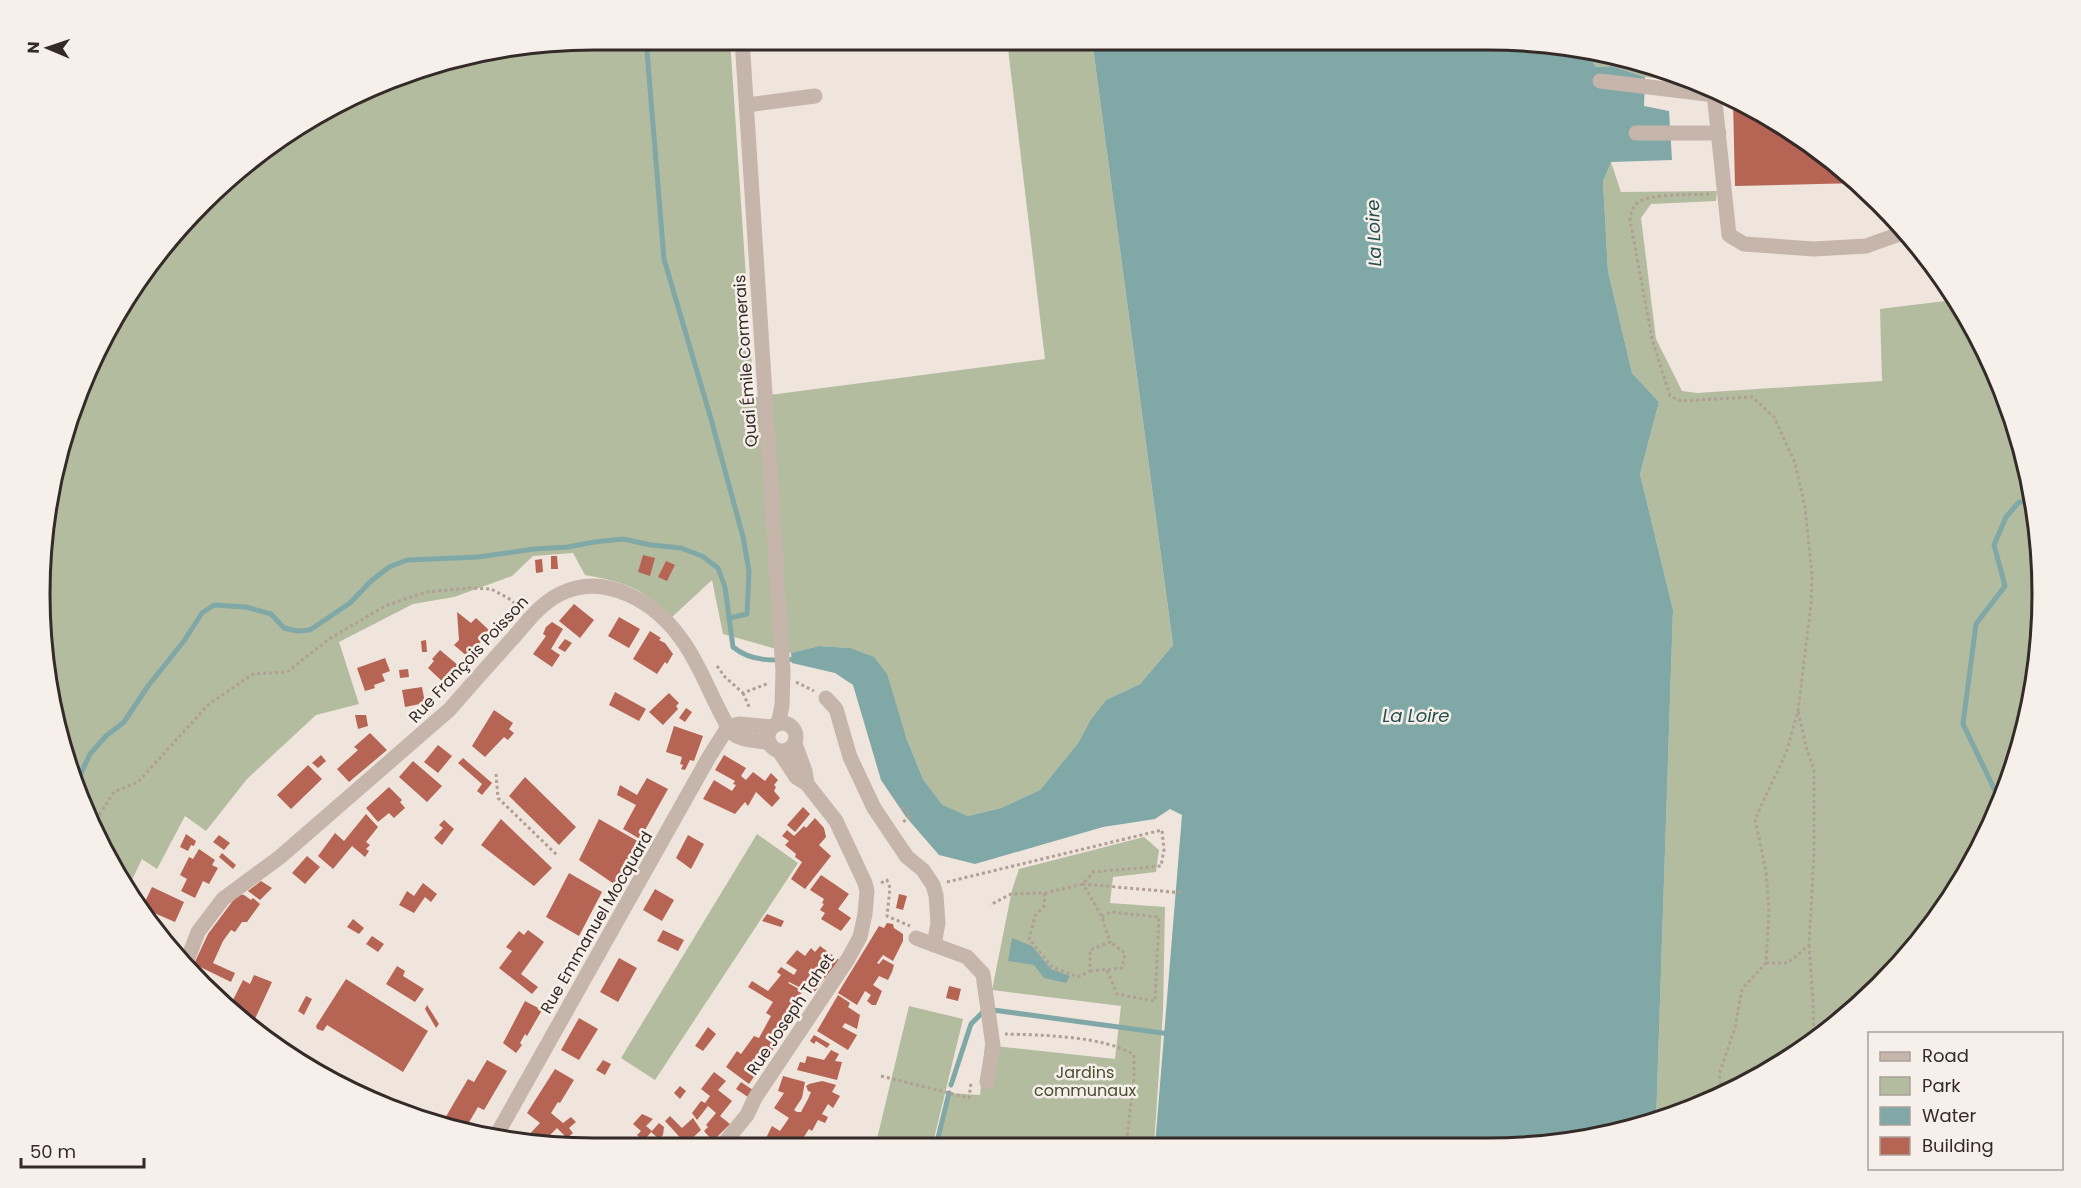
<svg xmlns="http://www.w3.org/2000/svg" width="2081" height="1188" font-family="Poppins,sans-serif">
<rect width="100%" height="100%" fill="#efe5dd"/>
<!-- green -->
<g fill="#b4bc9f">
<path d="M594 39H730L754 397 1045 359 1007 40H1092L1173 645 1140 684 1106 700 1091 719 1078 743 1040 790 1001 808 968 816 942 806 923 779 906 737 850 648 819 646 791 653 723 634 712 580 671 618C643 588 625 582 585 575L573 553 533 556 512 576 454 597 413 604 339 642 359 704 316 715 247 779 206 831 185 816 157 869 142 859 130 884 81 806 40 630 58 450 102 354 164 252 256 153 416 68Z"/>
<polygon points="1586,51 1631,58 1686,81 1645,77 1612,66 1596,67"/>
<polygon points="1611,162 1621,192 1717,191 1716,201 1651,204 1641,218 1656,339 1682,391 1697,393 1882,381 1880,309 1945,301 1950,293 1985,349 2023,451 2041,558 2037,667 2012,773 1967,872 1880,986 1795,1056 1666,1119 1656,1122 1673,610 1640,474 1659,402 1632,373 1608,271 1603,182"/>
<polygon points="757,834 798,863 655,1080 621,1058"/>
<polygon points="1144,837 1159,850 1156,872 1113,877 1110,903 1165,907 1163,1011 1154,1146 936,1146 949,1093 980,1095 985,1045 1115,1059 1121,1006 992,990 1012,890 1019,869"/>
<polygon points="909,1006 963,1019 932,1147 875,1147"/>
</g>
<!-- water -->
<g fill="#80a8a7">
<polygon points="1092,40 1523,40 1586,51 1596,67 1612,66 1645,77 1644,106 1669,111 1672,160 1611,162 1603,182 1608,271 1632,373 1659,402 1640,474 1673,610 1656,1122 1559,1144 1155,1146 1182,815 1170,809 1155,819 1103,827 975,864 939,855 906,817 881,780 853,685 835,673 792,663 791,653 819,646 850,648 874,657 887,674 906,737 923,779 942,805 968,816 1001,808 1040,790 1078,743 1091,719 1106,700 1140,684 1173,645"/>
<polygon points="1012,938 1032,946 1051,969 1070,976 1066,983 1044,978 1034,965 1008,961"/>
</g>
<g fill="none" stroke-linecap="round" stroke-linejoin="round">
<!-- stream -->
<g stroke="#80a8a7" stroke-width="5">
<polyline points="646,39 664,259 711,419 743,537 749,571 747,614 729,618"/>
<path d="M76 784 90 754 106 736 124 722 148 686 184 641 202 613 214 605 246 607 271 614 284 628 297 631 310 630 350 603 370 582 389 567 407 560 478 557 534 549 568 547 594 542 623 539 651 545 681 548 702 556 718 568 725 587 733 647C751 662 775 661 798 659"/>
<polyline points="2000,801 1963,724 1976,624 2005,586 1994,545 2006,517 2019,502 2031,501"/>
<polyline points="993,1010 1170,1034"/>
<polyline points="951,1085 971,1024 982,1013"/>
<polyline points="936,1146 949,1093"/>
</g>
</g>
<!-- building -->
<g fill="#b66453">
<polygon points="1733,100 1765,114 1853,177 1859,183 1735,186"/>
<polygon points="643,555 655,558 650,576 638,572"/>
<polygon points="551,556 557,556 558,569 551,569"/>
<polygon points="542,559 543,572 536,573 535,560"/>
<polygon points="666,561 675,565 667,581 658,577"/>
<polygon points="574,604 594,620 580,638 559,621"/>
<polygon points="457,612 471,623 476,618 490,631 486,635 489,638 484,642 482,640 468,657 454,645 459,640"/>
<polygon points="619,617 640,629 629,648 608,636"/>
<polygon points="552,622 563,629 551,649 560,655 552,667 533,654 546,636 543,634 546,627"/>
<polygon points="650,631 661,638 659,640 665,643 673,654 667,664 665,662 657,674 633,659"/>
<polygon points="565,639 572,643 565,652 558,648"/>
<polygon points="426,640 427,652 422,652 421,641"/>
<polygon points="440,650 459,666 444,683 428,668 434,661 432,659"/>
<polygon points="385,658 390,671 382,674 385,681 374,685 375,688 365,691 357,668"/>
<polygon points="408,669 409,677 400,678 399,670"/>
<polygon points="422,687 425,703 405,707 402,690"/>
<polygon points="615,692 646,709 639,721 609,705"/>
<polygon points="669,693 679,703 676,706 678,709 663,725 649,712"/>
<polygon points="686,708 692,712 685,722 679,718"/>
<polygon points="494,710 513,723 509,729 514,733 508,740 504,737 485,757 472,746"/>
<polygon points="355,715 366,715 368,726 358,729"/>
<polygon points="674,726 703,736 694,761 690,760 685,770 681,769 683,765 680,764 682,757 666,752"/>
<polygon points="370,733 387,750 349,782 337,769 358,750 354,747"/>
<polygon points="438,745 452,756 438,773 424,762"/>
<polygon points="321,755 326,761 318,768 312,763"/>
<polygon points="724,755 746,768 741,776 746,780 753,772 765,781 771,773 778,780 774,785 776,787 774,791 780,798 772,807 756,792 748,806 745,802 735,814 703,799 714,780 732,791 736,785 733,784 735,781 715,770"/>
<polygon points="463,758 492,783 482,795 477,791 482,784 458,763"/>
<polygon points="413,761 442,786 427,802 399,777"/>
<polygon points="308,765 322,779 291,809 277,795"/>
<polygon points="525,777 576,827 559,845 509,796"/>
<polygon points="647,778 668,789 640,839 623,829 636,805 617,795 620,785 637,795"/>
<polygon points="389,787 402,800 400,802 405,808 394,818 389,813 378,822 366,808"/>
<polygon points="803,807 810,814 795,832 787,825"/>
<polygon points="366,814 378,827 366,842 370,845 366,849 369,851 365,857 352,846 333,869 318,856 335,833 344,841"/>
<polygon points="815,818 824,828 826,837 819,845 831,856 805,889 791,879 802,862 795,857 796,854 785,845 789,841 782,836 787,830 794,836 804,826 806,828"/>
<polygon points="501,819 552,868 534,886 481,845"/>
<polygon points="599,819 641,843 617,886 579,860"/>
<polygon points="444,820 454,829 442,845 434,838 443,828 439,825"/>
<polygon points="186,834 196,841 194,846 191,845 188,851 180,847"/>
<polygon points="219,835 230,843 224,850 213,842"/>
<polygon points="688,835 704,844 691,869 676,858"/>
<polygon points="199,849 215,860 212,865 218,868 209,884 203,881 195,898 181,891 187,879 180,875 189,857 193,859"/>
<polygon points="222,853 236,865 233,869 219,857"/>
<polygon points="307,856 320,867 305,884 292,873"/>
<polygon points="569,873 602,892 579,936 546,917"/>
<polygon points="821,875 849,894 838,909 851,918 841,931 821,919 825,913 820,910 824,904 822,903 824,899 810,890"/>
<polygon points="261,881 272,888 260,900 248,891"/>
<polygon points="423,883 437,894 431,902 425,897 414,913 399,905 407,891 414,896"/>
<polygon points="152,887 184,902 175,922 145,909 143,906"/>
<polygon points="655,889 674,900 662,921 643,910"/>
<polygon points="238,894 244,895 251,900 253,898 260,904 247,922 242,922 235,932 231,930 223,941 213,963 235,973 231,982 194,964 208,934"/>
<polygon points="899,894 907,896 903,910 896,908"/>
<polygon points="767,914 784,921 781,927 762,921"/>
<polygon points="353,919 364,928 359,934 347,927"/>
<polygon points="887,923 893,924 894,928 903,934 903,941 893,961 883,955 877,963 879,964 883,959 894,965 892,972 888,980 879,976 873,985 882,991 876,1005 872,1005 867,1001 871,995 865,991 857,1005 838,993 879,926 884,928"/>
<polygon points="528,930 544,942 521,974 538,987 532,994 499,968 512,951 506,947 519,931 524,935"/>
<polygon points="663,930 684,940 678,951 657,941"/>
<polygon points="372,936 384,944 378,952 366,944"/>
<polygon points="170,939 180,949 175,958 167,944"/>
<polygon points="820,946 839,960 813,994 789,982 788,983 803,991 792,1006 799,1011 787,1028 784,1026 772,1047 774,1048 749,1084 726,1067 737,1051 741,1054 754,1036 759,1038 771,1016 766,1013 773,1002 748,987 752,981 768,991 781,975 777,972 781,967 794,975 797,970 786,963 797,950 805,956 811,948 815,952"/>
<polygon points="619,958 637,968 618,1002 600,992"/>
<polygon points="397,966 405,971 403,976 424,989 415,1002 386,984"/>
<polygon points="254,975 272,982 254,1021 267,1028 265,1032 231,1004 243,980 250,984"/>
<polygon points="346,979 428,1031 403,1072 327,1025 323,1031 317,1029 316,1026"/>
<polygon points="949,986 961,989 958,1001 946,998"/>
<polygon points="838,995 850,1003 848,1007 860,1015 857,1029 845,1023 842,1027 857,1035 848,1050 817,1031"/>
<polygon points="306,996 312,999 304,1015 298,1011"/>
<polygon points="525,1001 542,1010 527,1036 525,1034 520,1043 522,1045 516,1053 503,1043"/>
<polygon points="427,1005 439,1024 436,1028 425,1009"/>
<polygon points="579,1018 598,1029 579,1060 561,1050"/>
<polygon points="708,1027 716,1034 703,1051 695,1046"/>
<polygon points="814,1035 830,1044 827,1048 816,1041 814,1044 810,1041"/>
<polygon points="831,1050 839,1054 835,1061 842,1062 837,1080 797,1070 800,1062 805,1063 807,1056 824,1060"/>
<polygon points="487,1060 507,1071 484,1110 478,1107 465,1129 458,1128 444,1120 468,1079 474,1082"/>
<polygon points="603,1060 611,1064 605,1075 596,1070"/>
<polygon points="555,1069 574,1080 560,1103 558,1102 551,1113 563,1123 571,1117 576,1122 569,1128 573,1133 567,1138 557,1128 546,1139 548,1141 544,1145 523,1141 540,1123 527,1113"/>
<polygon points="714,1072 726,1081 718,1090 732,1101 720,1116 730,1124 713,1141 704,1131 708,1127 706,1125 716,1113 708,1106 697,1120 692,1113 701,1101 705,1103 710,1096 701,1089"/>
<polygon points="783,1076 805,1082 802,1098 794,1110 797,1112 801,1112 808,1099 811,1092 808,1091 806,1086 809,1084 822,1081 833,1084 836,1085 832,1092 840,1096 833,1108 828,1104 822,1114 828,1117 825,1123 818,1120 812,1131 809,1129 800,1143 806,1147 768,1147 763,1144 772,1126 780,1131 789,1118 774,1108 784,1093 778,1091"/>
<polygon points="741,1082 753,1090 748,1097 736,1089"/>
<polygon points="680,1086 686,1091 680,1099 674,1093"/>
<polygon points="642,1114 653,1119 646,1126 652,1131 647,1137 658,1147 647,1148 642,1143 643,1141 637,1135 641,1131 633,1124"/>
<polygon points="670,1116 682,1128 693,1118 701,1130 686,1144 665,1121"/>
<polygon points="659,1123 664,1127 663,1135 659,1139 651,1132"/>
<polygon points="743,1137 753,1147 735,1147"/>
</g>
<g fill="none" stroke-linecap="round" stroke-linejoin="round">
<!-- path -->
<g stroke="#b19f95" stroke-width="3" stroke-dasharray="3 3" stroke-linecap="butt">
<path d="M1709 194C1691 195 1651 193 1637 203 1632 207 1631 213 1630 220L1652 339 1670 396 1681 401 1752 397 1774 417 1795 463 1805 507 1812 575 1811 605 1798 711 1786 753 1755 819 1766 871 1769 912 1766 963 1742 989 1735 1028 1719 1074 1722 1092"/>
<polyline points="717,666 725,677 743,693 769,683"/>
<polyline points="796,682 814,691"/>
<polyline points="743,693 750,709"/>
<polyline points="496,774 498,798 557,855"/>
<polyline points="902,807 910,816 903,822"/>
<polyline points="93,825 114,792 138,782 209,704 253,674 287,672 329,639 387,605 426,592 469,588 491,589 508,598 521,608"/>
<polyline points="947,882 1162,830 1164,850 1161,866 1093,872 1083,884 1045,893 1011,894 990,905"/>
<polyline points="881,883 887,880 890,888 887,916 910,926"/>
<polyline points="1045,893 1044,906 1035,916 1029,939 1052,967 1078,977 1090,971 1090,950 1110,942 1102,917 1083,884 1184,893"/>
<polyline points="1102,917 1110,912 1159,917 1155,1001 1117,994 1107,970"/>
<polyline points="1809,945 1813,1001 1814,1040"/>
<polyline points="1766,963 1788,963 1809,945 1814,852 1814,770 1807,750 1798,711"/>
<polyline points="1090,971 1122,968 1125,953 1110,942"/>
<path d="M1005 1034C1040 1035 1106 1036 1134 1055V1078L1126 1146"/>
<polyline points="881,1076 969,1098 971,1083"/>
</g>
<!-- minor -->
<g stroke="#c5b5aa" stroke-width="15">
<polyline points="742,39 783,671 782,706 778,724"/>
<polyline points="1600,81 1715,95"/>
<polyline points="1714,93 1729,235 1744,244 1814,249 1866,246 1905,232"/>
<polyline points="747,105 815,96"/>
<polyline points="1636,133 1719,133"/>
<polyline points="826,698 836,709 850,757 874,808 907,857 923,870 933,885 936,895 938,923 934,945"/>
<circle cx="782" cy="737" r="14"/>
<polyline points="728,727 739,724 772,727"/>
<polyline points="795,744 805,771 807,784"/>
<polyline points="916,938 967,957 983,974 993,1046 987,1082"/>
<path d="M185 966 198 932 223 899 280 857 434 723 449 710C470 686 491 662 513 638 527 622 540 604 560 594 605 571 656 603 682 640 703 669 713 704 732 733 743 742 756 739 769 743"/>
<polyline points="496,1136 709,757 728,727"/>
<polyline points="721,1147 747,1115 755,1098 848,959 860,937 865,914 867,891 865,883 836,821 807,784 796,777 779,751"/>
</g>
</g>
<g text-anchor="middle" stroke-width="5" stroke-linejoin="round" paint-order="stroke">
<!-- street labels -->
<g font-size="16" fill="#342b29" stroke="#f7efe9">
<text transform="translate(745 361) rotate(-94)" y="6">Quai Émile Cormerais</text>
<text transform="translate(468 659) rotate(-47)" y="6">Rue François Poisson</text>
<text transform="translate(596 922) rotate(-60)" y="6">Rue Emmanuel Mocquard</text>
<text transform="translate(790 1014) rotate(-56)" y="6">Rue Joseph Tahet</text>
</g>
<!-- park labels -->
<g font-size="16" fill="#464f30" stroke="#f7efe9">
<text x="1085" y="1078">Jardins<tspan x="1085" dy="18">communaux</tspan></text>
</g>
<!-- water labels -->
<g font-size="18" font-style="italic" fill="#24504f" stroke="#f7efe9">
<text transform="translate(1374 233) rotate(-92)" y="6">La Loire</text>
<text x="1416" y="722">La Loire</text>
</g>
</g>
<!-- crop -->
<path d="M0 0H2081V1188H0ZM594 50H1488A544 544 0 0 1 2032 594V594A544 544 0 0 1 1488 1138H594A544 544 0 0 1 50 594V594A544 544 0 0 1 594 50Z" fill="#f7efe9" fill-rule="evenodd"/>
<path fill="none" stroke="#342b29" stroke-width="3" d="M594 50H1488A544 544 0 0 1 2032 594V594A544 544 0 0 1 1488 1138H594A544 544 0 0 1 50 594V594A544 544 0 0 1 594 50Z"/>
<!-- legend -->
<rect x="1868" y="1032" width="195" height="138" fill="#f7efe9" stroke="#a9a19c" stroke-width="1.5"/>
<rect x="1880" y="1052" width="30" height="9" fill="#c5b5aa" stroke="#a9a19c" stroke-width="1.5"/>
<text x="1922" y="1062" font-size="18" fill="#342b29">Road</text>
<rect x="1880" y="1077" width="30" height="18" fill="#b4bc9f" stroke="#a9a19c" stroke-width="1.5"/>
<text x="1922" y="1092" font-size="18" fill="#342b29">Park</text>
<rect x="1880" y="1107" width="30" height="18" fill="#80a8a7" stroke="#a9a19c" stroke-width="1.5"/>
<text x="1922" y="1122" font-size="18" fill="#342b29">Water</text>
<rect x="1880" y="1137" width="30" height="18" fill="#b66453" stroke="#a9a19c" stroke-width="1.5"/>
<text x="1922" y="1152" font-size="18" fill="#342b29">Building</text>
<!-- north arrow -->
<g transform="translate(48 48) rotate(272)" stroke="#f7efe9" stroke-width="4.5" paint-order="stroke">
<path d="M0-4.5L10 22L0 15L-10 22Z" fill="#342b29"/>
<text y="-9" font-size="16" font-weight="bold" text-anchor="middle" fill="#342b29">N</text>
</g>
<!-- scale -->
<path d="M21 1158v9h123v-9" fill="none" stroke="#342b29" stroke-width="3"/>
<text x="30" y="1158" font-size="18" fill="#342b29" stroke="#f7efe9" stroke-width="4.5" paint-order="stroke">50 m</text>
</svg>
